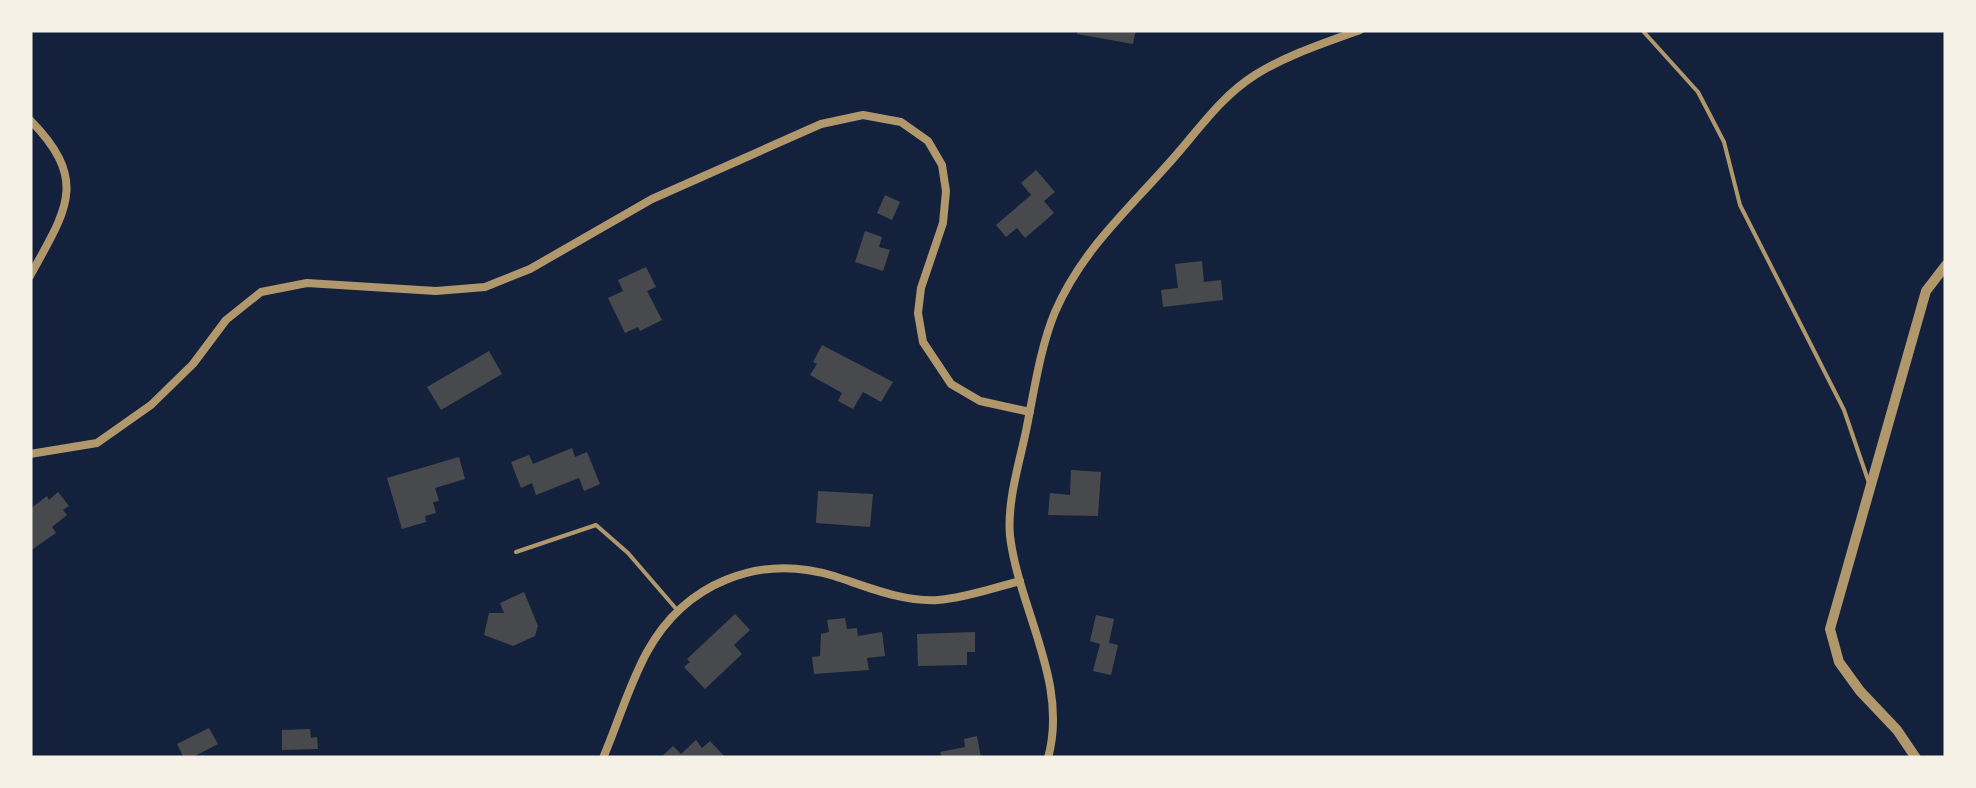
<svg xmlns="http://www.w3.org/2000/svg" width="1976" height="788" font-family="Arial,sans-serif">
<rect width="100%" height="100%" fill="#14213d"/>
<!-- building -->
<g fill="#48494c">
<polygon points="1078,30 1136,30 1133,44 1077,34"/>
<polygon points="1036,170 1055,192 1044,201 1054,213 1025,238 1017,228 1006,237 996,225 1031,195 1021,183"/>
<polygon points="885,195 900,202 892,220 877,213"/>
<polygon points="865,231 882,237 879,247 890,250 883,271 855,262"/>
<polygon points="1202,261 1204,282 1221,280 1223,300 1163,307 1161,290 1178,288 1175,264"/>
<polygon points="646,267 656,287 647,291 662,320 640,331 638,327 625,333 608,298 623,291 618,280"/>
<polygon points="822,345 893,382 881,402 863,392 853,409 838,401 842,393 810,375 817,364 813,362"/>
<polygon points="489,351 502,374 441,410 427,387"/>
<polygon points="572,448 575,457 587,452 600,484 584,491 579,478 536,495 532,483 521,488 511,462 529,455 533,464"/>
<polygon points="459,457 465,479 435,488 439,501 433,502 436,513 425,516 426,522 402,529 387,478"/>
<polygon points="1071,470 1101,472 1098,516 1048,515 1050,493 1070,495"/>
<polygon points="818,491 873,494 870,527 816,523"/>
<polygon points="58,492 69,506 63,510 67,515 52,527 56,533 30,551 30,509 47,496 49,500"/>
<polygon points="524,592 538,626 535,636 513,646 484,635 489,613 504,613 500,603"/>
<polygon points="735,614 750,630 734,645 742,654 705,689 684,667 690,662 687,659"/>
<polygon points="1096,615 1114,619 1109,643 1118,645 1111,675 1093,671 1100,644 1090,641"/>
<polygon points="845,618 847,629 857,628 858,636 882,632 885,656 867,658 869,670 814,674 812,657 820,656 821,634 829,632 827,620"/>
<polygon points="975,632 975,652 967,652 967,665 918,666 917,634"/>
<polygon points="209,728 218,744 191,758 184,758 177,744"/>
<polygon points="310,729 311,738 317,737 318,749 282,750 282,730"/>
<polygon points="977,736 981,758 942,758 940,752 965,747 964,739"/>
<polygon points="696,740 702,748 710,741 724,756 660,758 673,746 681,754"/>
</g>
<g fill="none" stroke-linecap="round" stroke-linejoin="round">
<!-- service -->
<g stroke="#b1986c" stroke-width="4">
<polyline points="1642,30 1698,92 1724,142 1740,205 1844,410 1869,483"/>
<polyline points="516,552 596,525 628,553 678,611"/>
</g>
<!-- minor -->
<g stroke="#b1986c" stroke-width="8">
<path d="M30 120C90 181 66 210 30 276"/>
<polyline points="30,454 97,443 151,405 193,364 226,320 261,292 307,283 436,291 485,287 530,269 652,199 821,124 863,115 901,122 928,141 942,165 946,191 943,223 921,288 918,313 923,342 951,384 980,401 1030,412"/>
<path d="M603 758C618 723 629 685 647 652 685 583 759 553 834 576 868 587 902 602 938 600 965 598 993 588 1020 581"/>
<path d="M1048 758C1069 682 1019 610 1010 536 1007 502 1019 464 1026 431 1034 392 1040 348 1055 312 1082 250 1126 212 1170 162 1197 132 1220 97 1255 75 1287 55 1324 43 1360 30"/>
</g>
<!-- tertiary -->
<polyline stroke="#b1986c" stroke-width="10" points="1916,758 1897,730 1860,691 1839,662 1830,629 1926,291 1946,265"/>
</g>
<!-- border -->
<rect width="1976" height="788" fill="none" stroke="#f6f1e7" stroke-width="65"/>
</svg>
